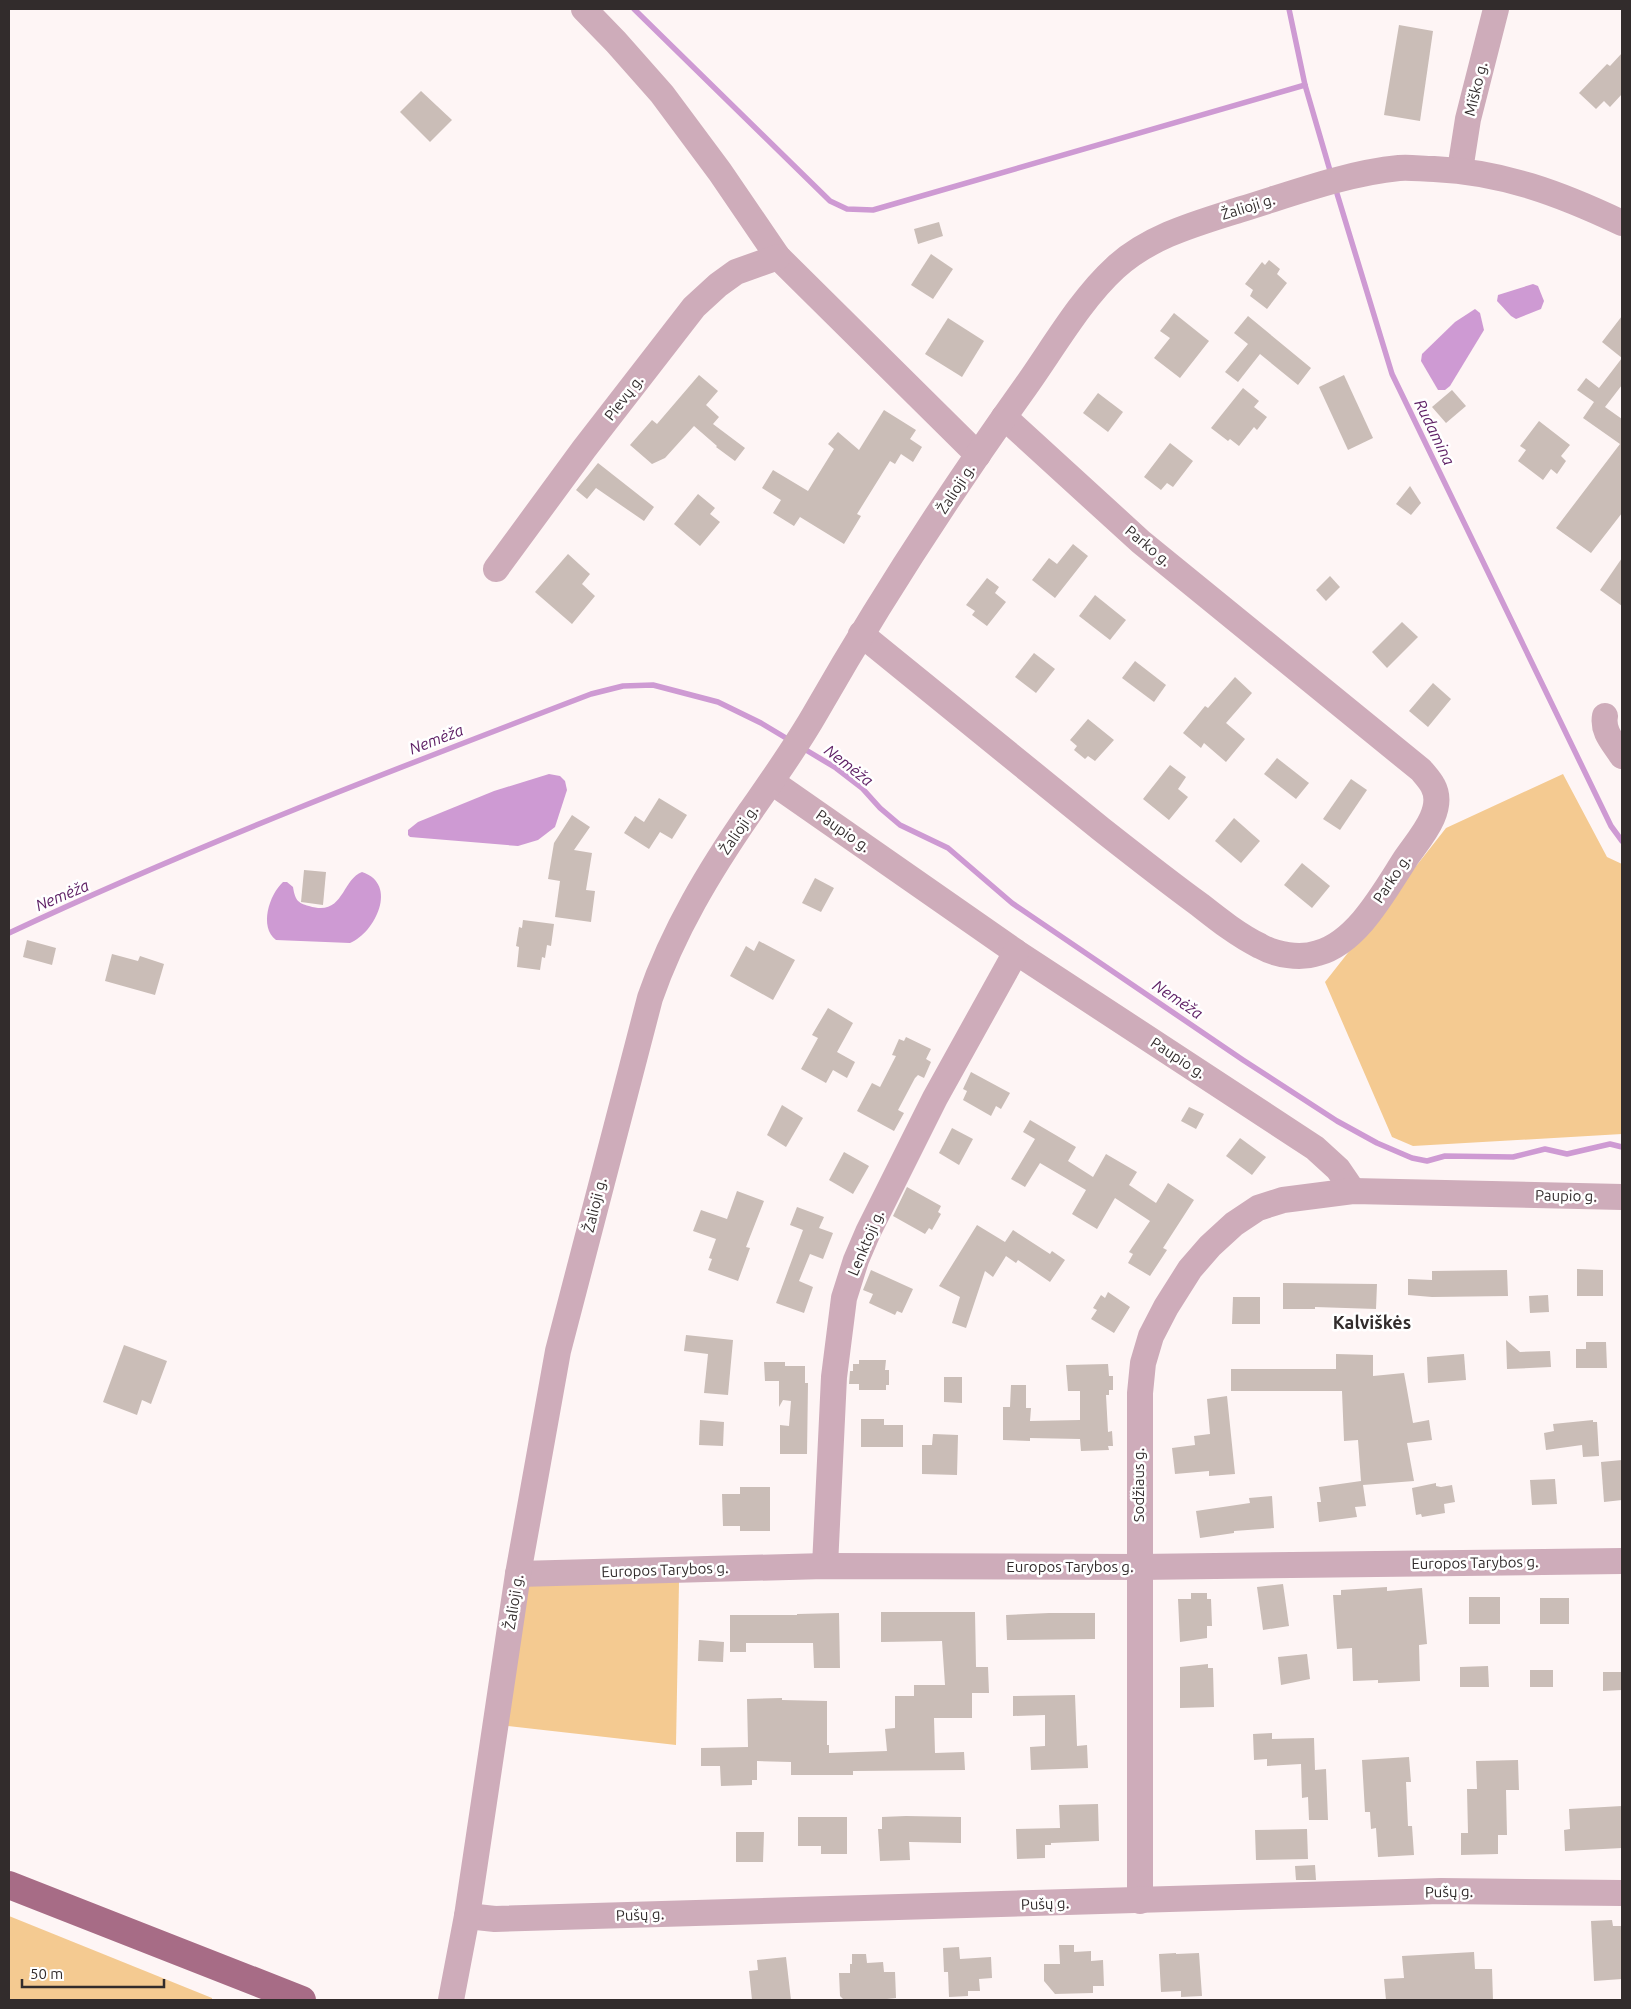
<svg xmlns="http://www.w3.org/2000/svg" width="1631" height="2009" font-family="Ubuntu,sans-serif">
<rect width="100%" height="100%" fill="#fef5f5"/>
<!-- green -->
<g fill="#f4ca91">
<polygon points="1563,774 1607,857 1622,864 1622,1134 1413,1146 1392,1137 1325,982 1446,828"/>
<polygon points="529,1579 679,1582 676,1745 507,1726"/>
<polygon points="9,1916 212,1998 212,2000 9,2000"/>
</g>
<!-- water -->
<g fill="#ce9ad3">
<polygon points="1533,284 1538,286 1544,301 1541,309 1516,319 1511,316 1497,301 1498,295"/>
<polygon points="1475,309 1480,313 1484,330 1450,386 1445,390 1438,390 1421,361 1422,354 1455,322"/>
<polygon points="549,774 560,776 565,781 567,790 555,827 538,840 518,846 410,837 408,835 408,830 418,822 494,791"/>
<path d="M362 872C399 884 375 933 350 943L276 940C259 927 269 895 283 882H287L293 887C295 899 297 903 309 906 344 917 341 880 362 872Z"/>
</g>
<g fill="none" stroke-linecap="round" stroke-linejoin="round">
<!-- stream -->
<g stroke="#ce9ad3" stroke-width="5.5">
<polyline points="634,9 830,201 847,209 873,210 1305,85"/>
<polyline points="1289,9 1305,85 1331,174"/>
<polyline points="1335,187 1392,374 1611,826 1622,841"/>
<polyline points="801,747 836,768 862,788 880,808 900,825 948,848 1012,903 1243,1060 1337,1121 1377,1143 1412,1158 1427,1161 1445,1156 1513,1157 1545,1149 1567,1154 1610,1144 1622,1147"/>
<path d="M9 933C199 844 395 769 591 694L623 686 653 685 718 702 761 723 791 741"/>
</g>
</g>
<!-- building -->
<g fill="#cabdb7">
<polygon points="1399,25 1433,31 1420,121 1384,115"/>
<polygon points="1622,53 1622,94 1610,107 1604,101 1596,109 1579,93 1607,64 1610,66"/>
<polygon points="421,91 452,120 430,142 400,112"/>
<polygon points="939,222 943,236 918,244 914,229"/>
<polygon points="931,254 953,269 933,299 911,285"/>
<polygon points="1269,260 1280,269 1277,274 1287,283 1267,309 1250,296 1253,290 1245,284 1262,262 1265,265"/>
<polygon points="1174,313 1209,341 1180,378 1154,358 1170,338 1160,331"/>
<polygon points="1248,316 1311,368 1298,385 1260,354 1238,382 1225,372 1248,344 1234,333"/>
<polygon points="1622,316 1622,385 1605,407 1622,419 1622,513 1591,553 1556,528 1620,444 1583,418 1594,402 1577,390 1586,378 1599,388 1622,358 1602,342"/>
<polygon points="948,318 984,341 962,377 925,354"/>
<polygon points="699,375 718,391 706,405 719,417 713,424 745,448 735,461 716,447 717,446 694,426 665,458 652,464 630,445 652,420 657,424"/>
<polygon points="1344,375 1373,438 1348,450 1319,387"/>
<polygon points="1243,388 1259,401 1254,407 1267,417 1257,430 1254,427 1239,446 1230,439 1228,441 1211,428"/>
<polygon points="1452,390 1466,406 1446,423 1432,407"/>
<polygon points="1098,393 1123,412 1108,432 1083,413"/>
<polygon points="884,410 916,430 910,439 922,447 913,462 901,454 895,464 890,461 857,514 861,516 844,544 800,517 794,526 773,513 781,500 762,488 773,470 808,491 834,449 828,444 838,432 859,450"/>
<polygon points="1539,421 1570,445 1561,456 1566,461 1557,474 1551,469 1543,480 1518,461 1526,450 1520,446"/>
<polygon points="1170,443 1193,461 1173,487 1167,483 1161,490 1144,477"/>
<polygon points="598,463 654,507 644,521 596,488 587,499 576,490"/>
<polygon points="1410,486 1421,503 1411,515 1396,504"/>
<polygon points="698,494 715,508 710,514 720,522 700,546 674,524"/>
<polygon points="1073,544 1088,556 1055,598 1032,580 1049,558 1057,564"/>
<polygon points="568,554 590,574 582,584 595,596 572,624 535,592"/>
<polygon points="1622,558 1622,606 1600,590"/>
<polygon points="1330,576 1340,587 1326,601 1316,590"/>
<polygon points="987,578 999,587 995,593 1006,602 987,626 972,615 975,611 966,605"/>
<polygon points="1095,595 1126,620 1110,640 1079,616"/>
<polygon points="1402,622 1418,637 1387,668 1372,652"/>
<polygon points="1034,653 1055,669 1036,693 1015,677"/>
<polygon points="1135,661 1166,685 1154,702 1122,678"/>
<polygon points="1235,677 1252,693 1226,723 1245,739 1226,762 1204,743 1201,748 1183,733 1205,706 1208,708"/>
<polygon points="1433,683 1451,699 1428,727 1409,711"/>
<polygon points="1088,719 1114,740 1095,761 1088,756 1085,759 1074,750 1077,746 1070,740"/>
<polygon points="1277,758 1309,783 1296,799 1264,774"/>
<polygon points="1170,765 1186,777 1178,789 1188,797 1169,820 1143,799"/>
<polygon points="1351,779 1367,790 1340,830 1323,819"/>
<polygon points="659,798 687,815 672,839 660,832 649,849 624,833 635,816 644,822"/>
<polygon points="572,815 590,827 574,850 592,853 586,890 595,891 591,922 555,917 560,881 548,879 554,843"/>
<polygon points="1234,818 1260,841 1241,863 1215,841"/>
<polygon points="1302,863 1330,886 1312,908 1284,885"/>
<polygon points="304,870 326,872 323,905 301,902"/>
<polygon points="815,878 834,888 821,912 802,903"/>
<polygon points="523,920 554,924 551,946 547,945 545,958 542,957 540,970 517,967 519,947 516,946 519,927 522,928"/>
<polygon points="27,940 56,948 52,965 23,957"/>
<polygon points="759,941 795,960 773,1000 730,976 746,946 754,951"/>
<polygon points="112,954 138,961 140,956 164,964 155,995 105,981"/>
<polygon points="828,1008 853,1023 837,1052 855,1062 847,1078 833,1070 826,1083 801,1069 818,1038 812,1035"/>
<polygon points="906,1037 931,1049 926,1059 931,1062 924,1078 918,1075 915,1078 898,1110 904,1113 894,1131 857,1111 872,1083 880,1087 896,1056 892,1055 899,1039 904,1041"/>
<polygon points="971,1072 1010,1093 1001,1109 996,1106 991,1116 963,1100 967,1091 963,1089"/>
<polygon points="782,1105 803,1118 786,1147 767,1135"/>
<polygon points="1189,1107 1204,1114 1196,1129 1181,1121"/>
<polygon points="1030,1120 1076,1147 1068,1161 1093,1177 1106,1154 1137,1172 1129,1185 1156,1203 1168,1183 1194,1200 1163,1248 1167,1250 1150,1276 1128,1263 1133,1254 1129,1252 1150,1221 1115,1198 1097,1229 1072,1214 1086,1190 1040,1163 1025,1187 1011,1179 1035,1139 1023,1132"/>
<polygon points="952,1128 973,1139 959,1165 939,1153"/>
<polygon points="1240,1138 1266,1157 1252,1175 1226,1156"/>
<polygon points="844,1152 869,1166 853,1194 829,1180"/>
<polygon points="907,1187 941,1206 938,1212 941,1214 932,1230 929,1228 925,1234 893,1216"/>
<polygon points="737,1191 764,1201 746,1247 750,1248 738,1281 708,1270 712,1259 709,1258 716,1239 693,1231 701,1210 727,1219"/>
<polygon points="797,1207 824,1217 819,1228 833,1233 823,1259 810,1254 799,1281 813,1287 804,1313 776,1303 803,1230 790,1225"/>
<polygon points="977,1225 1005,1242 1013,1230 1050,1254 1052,1251 1065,1260 1050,1282 1018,1260 1016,1263 1006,1256 993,1277 985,1271 966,1328 952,1323 960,1297 939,1286"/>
<polygon points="1577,1269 1603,1270 1603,1296 1577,1296"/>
<polygon points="871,1270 913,1289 902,1313 897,1311 895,1315 869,1303 873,1294 863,1290"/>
<polygon points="1507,1270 1508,1296 1432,1297 1408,1295 1408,1279 1432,1280 1432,1271"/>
<polygon points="1283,1283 1377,1284 1376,1309 1315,1307 1315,1309 1283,1309"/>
<polygon points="1108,1292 1130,1307 1114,1333 1091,1319 1097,1310 1093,1308 1101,1295 1105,1298"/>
<polygon points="1548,1295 1549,1312 1530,1313 1529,1296"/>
<polygon points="1233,1297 1260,1297 1260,1324 1232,1324"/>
<polygon points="686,1335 733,1340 728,1395 704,1393 708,1354 684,1351"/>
<polygon points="1506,1340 1520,1352 1550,1351 1551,1367 1507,1369"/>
<polygon points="1586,1342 1606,1342 1607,1368 1576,1368 1576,1349 1586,1349"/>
<polygon points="124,1345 167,1361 151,1404 142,1400 137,1415 103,1402"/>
<polygon points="1336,1354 1373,1355 1373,1376 1404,1373 1413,1423 1429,1420 1432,1440 1407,1443 1414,1481 1363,1485 1366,1506 1355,1507 1357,1517 1319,1522 1317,1502 1321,1502 1319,1487 1361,1481 1358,1440 1344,1441 1342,1391 1231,1391 1231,1369 1336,1369"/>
<polygon points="1464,1354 1466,1380 1428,1383 1427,1357"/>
<polygon points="859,1360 886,1360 885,1370 889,1370 889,1385 886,1385 886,1390 859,1390 859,1384 849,1384 850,1371 853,1371 853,1364 859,1364"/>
<polygon points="764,1362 785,1362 785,1366 805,1366 805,1383 808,1383 807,1454 780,1454 780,1425 789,1426 791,1401 783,1400 779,1407 779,1381 765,1381"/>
<polygon points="1108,1364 1109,1376 1113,1376 1113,1390 1109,1390 1109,1395 1106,1395 1108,1432 1112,1431 1113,1446 1108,1446 1109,1450 1081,1451 1080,1439 1030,1438 1030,1441 1003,1440 1003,1407 1010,1407 1011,1385 1026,1385 1026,1408 1031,1408 1030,1421 1080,1420 1080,1391 1068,1391 1066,1365"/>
<polygon points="944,1377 962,1377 962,1403 944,1402"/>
<polygon points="1227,1396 1235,1474 1209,1476 1209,1471 1175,1474 1172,1448 1195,1445 1194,1436 1210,1434 1207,1399"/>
<polygon points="861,1419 884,1419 884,1425 903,1425 903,1447 861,1447"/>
<polygon points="700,1420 724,1422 723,1446 699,1445"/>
<polygon points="1593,1420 1593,1422 1597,1422 1599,1456 1583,1457 1582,1445 1546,1450 1544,1433 1554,1431 1553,1424"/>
<polygon points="933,1434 958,1435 957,1475 922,1474 922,1445 932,1445"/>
<polygon points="1622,1460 1622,1500 1604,1502 1601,1462"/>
<polygon points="1555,1479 1557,1504 1532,1505 1530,1480"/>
<polygon points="1436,1483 1436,1486 1441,1487 1452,1485 1455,1502 1444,1504 1445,1513 1422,1517 1421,1514 1416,1515 1412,1488"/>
<polygon points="740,1487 770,1487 770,1531 740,1531 740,1526 723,1526 722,1494 740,1494"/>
<polygon points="1272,1496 1274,1528 1234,1531 1234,1533 1200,1538 1196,1511 1250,1503 1249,1498"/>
<polygon points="1283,1584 1289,1626 1263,1630 1257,1587"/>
<polygon points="1387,1587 1387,1591 1422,1588 1427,1644 1419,1645 1420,1681 1378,1683 1378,1680 1353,1681 1352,1648 1337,1649 1333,1595 1341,1595 1341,1590"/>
<polygon points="1191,1593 1207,1593 1207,1599 1211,1599 1212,1626 1207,1626 1207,1638 1180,1642 1178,1599 1191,1599"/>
<rect x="1469" y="1597" width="31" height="27"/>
<rect x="1540" y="1598" width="29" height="26"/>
<polygon points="881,1612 975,1612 976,1667 988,1667 989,1693 972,1693 972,1718 934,1718 935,1753 964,1752 965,1770 853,1771 853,1775 791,1775 791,1762 757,1761 757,1780 752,1780 752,1785 721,1786 720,1766 701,1766 701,1748 748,1747 747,1699 782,1698 782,1700 827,1701 827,1745 829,1745 829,1753 887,1751 885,1729 895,1728 895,1696 914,1696 914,1685 945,1685 942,1641 881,1642"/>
<polygon points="839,1613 840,1668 814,1668 813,1643 746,1643 746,1652 730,1652 730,1615 797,1615 797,1614"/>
<polygon points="1049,1613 1095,1613 1095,1639 1007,1640 1006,1615"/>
<polygon points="699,1640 724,1642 723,1662 698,1661"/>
<polygon points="1307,1654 1310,1679 1281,1685 1278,1657"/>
<polygon points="1208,1664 1208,1668 1213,1668 1214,1707 1180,1708 1180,1667"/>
<polygon points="1488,1666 1489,1687 1460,1687 1460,1667"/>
<rect x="1530" y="1670" width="23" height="17"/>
<polygon points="1603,1672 1622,1672 1622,1690 1603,1691"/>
<polygon points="1075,1695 1077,1746 1087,1745 1088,1768 1031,1770 1030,1747 1045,1746 1045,1715 1013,1716 1013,1696"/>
<polygon points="1272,1733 1272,1739 1314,1738 1315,1770 1326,1769 1328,1820 1309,1820 1308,1797 1302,1798 1301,1764 1267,1766 1267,1759 1254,1760 1253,1734"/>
<polygon points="1409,1757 1411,1782 1406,1782 1408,1826 1412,1826 1414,1855 1378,1857 1376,1828 1371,1829 1370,1812 1365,1812 1362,1760"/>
<polygon points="1518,1760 1519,1790 1506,1790 1507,1835 1498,1835 1498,1854 1461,1855 1461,1833 1468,1833 1467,1789 1477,1789 1476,1761"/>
<polygon points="1098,1804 1099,1841 1051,1843 1051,1845 1045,1845 1045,1858 1017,1859 1016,1829 1060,1828 1059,1805"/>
<polygon points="1622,1806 1622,1848 1565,1851 1564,1830 1570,1829 1569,1809"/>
<polygon points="906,1816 961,1817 961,1843 909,1842 910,1860 880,1861 878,1829 882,1829 882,1817"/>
<polygon points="798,1817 847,1817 847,1854 821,1854 821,1846 798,1846"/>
<polygon points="1307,1829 1308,1859 1256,1860 1255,1830"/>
<polygon points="736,1832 764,1832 763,1862 736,1862"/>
<polygon points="1315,1865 1316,1880 1296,1880 1295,1866"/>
<polygon points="1612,1920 1613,1926 1622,1926 1622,1979 1594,1981 1591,1921"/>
<polygon points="1059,1945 1074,1945 1074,1952 1091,1951 1091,1961 1103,1960 1104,1986 1093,1986 1093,1993 1055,1994 1044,1981 1044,1964 1060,1964"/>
<polygon points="959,1947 960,1959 991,1957 992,1978 979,1979 980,1991 968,1991 968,1996 949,1997 948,1972 944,1972 943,1948"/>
<polygon points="1474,1952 1475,1969 1492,1969 1493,2000 1386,2000 1384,1979 1404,1978 1402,1956"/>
<polygon points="1176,1953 1176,1954 1199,1953 1202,1996 1181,1997 1181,1991 1161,1992 1159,1954"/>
<polygon points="852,1954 866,1954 867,1963 883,1962 884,1972 895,1972 896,1998 887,1999 887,2000 844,2000 840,1996 839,1973 850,1973 850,1964 852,1964"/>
<polygon points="786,1957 791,2000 752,2000 749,1971 758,1970 757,1960"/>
</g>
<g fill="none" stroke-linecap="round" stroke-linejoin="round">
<!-- minor -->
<g stroke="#ceacba" stroke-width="26">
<polyline points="584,9 616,42 662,94 720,172 778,257 978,455"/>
<polyline points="1460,170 1468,119 1496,9"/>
<polyline points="496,569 584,449 694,307 718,285 736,272 778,257"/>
<path d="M861 634C941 699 1021 764 1101 829 1134 855 1167 881 1200 905 1219 920 1238 935 1260 946 1276 955 1300 959 1318 953 1358 942 1385 890 1406 858 1419 839 1446 810 1433 786 1430 780 1425 775 1421 770L1141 542 1004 417"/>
<path d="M1605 716C1602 732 1614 743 1622 756"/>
<polyline points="772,782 1016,952 1315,1148 1338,1169 1353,1191"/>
<polyline points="825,1566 834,1377 844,1298 856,1260 868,1232 935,1098 1016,952"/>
<polyline points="518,1574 825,1566 1139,1567 1622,1561"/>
<polyline points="1140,1901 1140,1393 1143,1363 1151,1336 1166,1307 1190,1269 1210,1246 1234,1224 1258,1208 1283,1200 1353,1191 1622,1197"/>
<polyline points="467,1916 495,1919 1441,1891 1622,1893"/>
<path d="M451 2000 467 1916 518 1574 558 1351 650 998C673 931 710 870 750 812 773 779 796 747 816 712 880 600 951 491 1026 386 1053 348 1081 299 1115 268 1149 236 1198 223 1242 209 1291 194 1347 173 1399 168 1410 167 1423 169 1434 169 1503 172 1561 194 1622 223"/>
</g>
<!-- major -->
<polyline stroke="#a76c86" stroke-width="28" points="9,1885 302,2000"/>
</g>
<g text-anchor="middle" stroke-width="5" stroke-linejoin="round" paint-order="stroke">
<!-- street labels -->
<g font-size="15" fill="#322c2c" stroke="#fff">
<text transform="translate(1476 89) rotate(-76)" y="5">Miško g.</text>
<text transform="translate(1248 207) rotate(-17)" y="5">Žalioji g.</text>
<text transform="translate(624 398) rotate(-52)" y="5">Pievų g.</text>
<text transform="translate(956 489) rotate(-57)" y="5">Žalioji g.</text>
<text transform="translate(1148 546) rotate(40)" y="5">Parko g.</text>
<text transform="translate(739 830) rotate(-56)" y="5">Žalioji g.</text>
<text transform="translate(843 831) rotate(35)" y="5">Paupio g.</text>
<text transform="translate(1392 879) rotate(-56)" y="5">Parko g.</text>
<text transform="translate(1178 1058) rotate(33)" y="5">Paupio g.</text>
<text transform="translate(1566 1196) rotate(1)" y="5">Paupio g.</text>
<text transform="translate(595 1205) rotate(-76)" y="5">Žalioji g.</text>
<text transform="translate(866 1243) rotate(-67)" y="5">Lenktoji g.</text>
<text transform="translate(1139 1485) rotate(-90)" y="5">Sodžiaus g.</text>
<text transform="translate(1475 1563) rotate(-1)" y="5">Europos Tarybos g.</text>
<text x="1070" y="1572">Europos Tarybos g.</text>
<text transform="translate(665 1570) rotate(-2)" y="5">Europos Tarybos g.</text>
<text transform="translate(514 1602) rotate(-81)" y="5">Žalioji g.</text>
<text transform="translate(1449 1892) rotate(-1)" y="5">Pušų g.</text>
<text transform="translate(1045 1904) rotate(-2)" y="5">Pušų g.</text>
<text transform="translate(640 1915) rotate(-2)" y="5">Pušų g.</text>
</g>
<!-- water labels -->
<g font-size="16" font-style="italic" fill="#5f2166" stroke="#fff">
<text transform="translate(1435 432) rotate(64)" y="6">Rudamina</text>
<text transform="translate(436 739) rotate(-21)" y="6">Nemėža</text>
<text transform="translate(849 765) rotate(38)" y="6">Nemėža</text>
<text transform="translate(62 895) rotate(-23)" y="6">Nemėža</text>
<text transform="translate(1178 999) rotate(34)" y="6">Nemėža</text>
</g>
<!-- quarter labels -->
<g font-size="18" font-weight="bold" fill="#322c2c" stroke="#fff">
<text x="1372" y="1329">Kalviškės</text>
</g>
</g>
<!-- border -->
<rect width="1631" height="2009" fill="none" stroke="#322c2c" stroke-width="20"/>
<!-- scale -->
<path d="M22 1979v8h142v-8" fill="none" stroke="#322c2c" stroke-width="2.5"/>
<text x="30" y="1979" font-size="15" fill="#322c2c" stroke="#ffffff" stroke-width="4" paint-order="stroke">50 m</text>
</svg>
